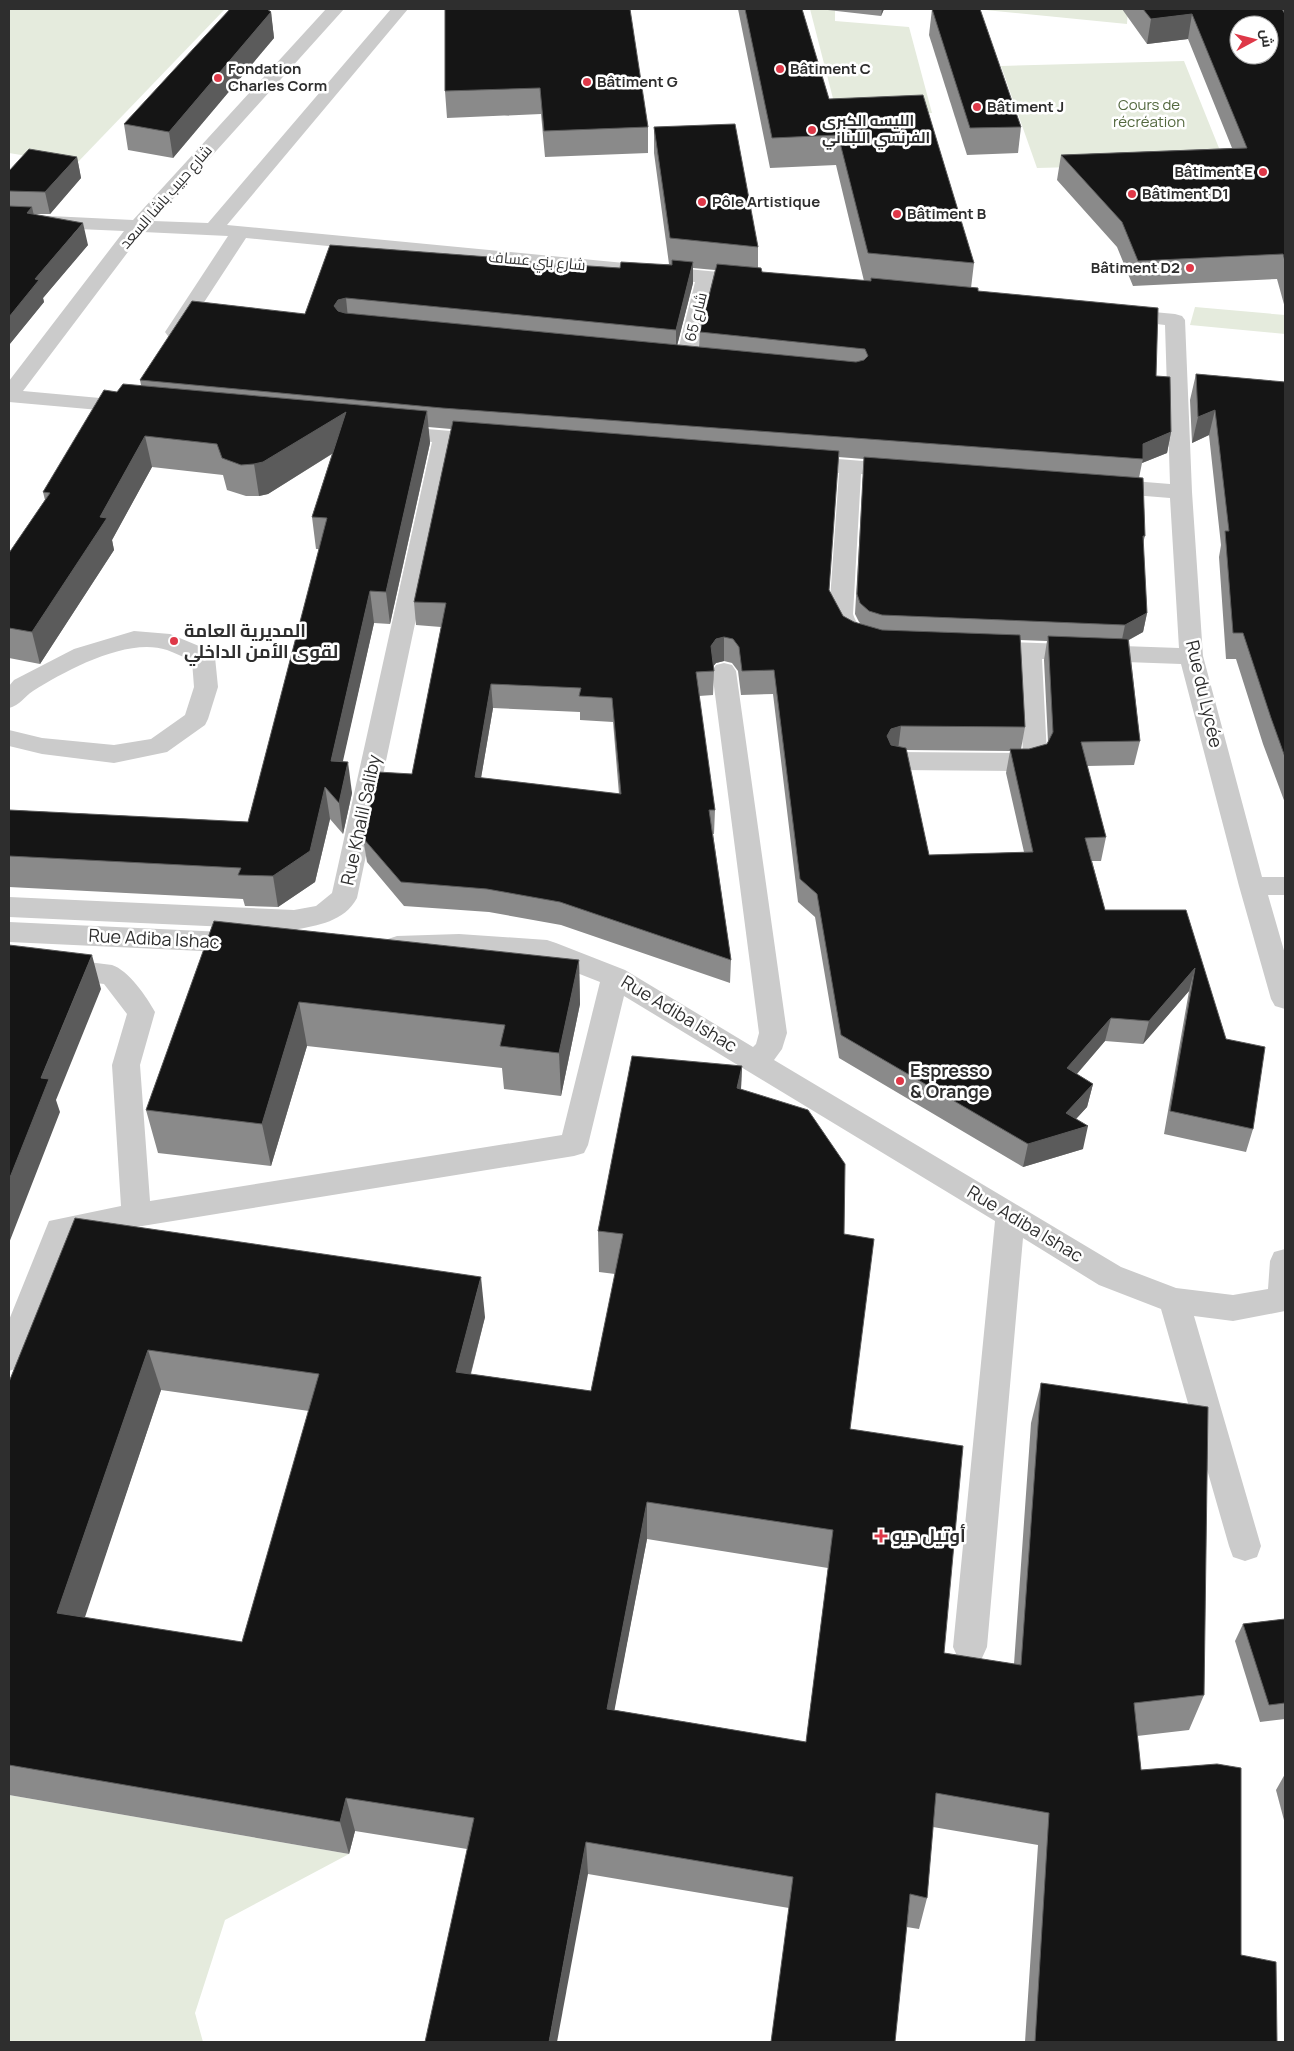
<svg xmlns="http://www.w3.org/2000/svg" width="1294" height="2051" font-family="Manrope,Cairo,sans-serif">
<rect width="100%" height="100%" fill="#fff"/>
<!-- green -->
<g fill="#e5ebdd">
<polygon points="9,9 225,9 76,164 9,153"/>
<polygon points="810,9 835,9 835,21 909,27 932,113 838,118"/>
<polygon points="975,9 1128,9 1127,24"/>
<polygon points="1184,61 1225,163 1037,168 1001,66"/>
<polygon points="1195,307 1285,315 1285,334 1190,325"/>
<polygon points="9,1795 349,1854 225,1920 195,2013 203,2042 9,2042"/>
</g>
<g fill="none" stroke-linecap="round" stroke-linejoin="round">
<!-- minor -->
<g fill="#cbcbcb" fill-rule="evenodd">
<polygon points="326,9 344,9 153,221 208,223 391,9 408,9 227,225 750,275 757,277 760,281 757,285 750,287 714,284 696,358 693,362 686,364 679,362 676,358 695,282 246,238 182,336 175,338 168,336 165,332 228,236 143,232 23,391 133,401 141,402 144,407 141,412 133,413 9,402 9,381 124,231 9,226 9,214 133,220"/>
<polygon points="1121,309 1175,314 1182,316 1185,320 1192,492 1203,656 1262,877 1285,877 1285,895 1268,895 1285,954 1285,1009 1275,1006 1271,999 1239,886 1181,664 1042,659 1047,755 1042,766 1025,771 898,770 889,767 886,761 889,755 898,752 1023,753 1018,658 983,657 975,655 971,649 975,643 983,641 1179,648 1170,498 1108,493 1100,491 1097,486 1100,481 1108,479 1170,484 1165,325 1114,319 1111,315 1114,311"/>
<path d="M392 426 486 434 494 435 497 440 494 445 486 446 453 444 357 898C344 922 318 925 294 930L9 917V897L294 910 316 906 332 893 432 442 384 437 381 432 384 427Z"/>
<path d="M801 456 900 464 908 466 911 471 908 476 900 478 861 474 853 614C859 632 867 628 875 640L871 645C849 652 836 633 829 614L839 473 793 468 790 463 793 458Z"/>
<path d="M134 631 170 634 211 651 215 657 218 687 208 719 205 725 167 752 114 763 42 754 9 746V730L42 738 114 745 151 739 185 715 194 687 192 661C184 657 175 653 167 650 127 637 67 670 33 691 24 697 20 705 9 708V686L14 680 74 649Z"/>
<path d="M724 663 732 665 736 671 787 1033 782 1049 774 1060 1121 1267 1176 1288 1233 1295 1268 1289 1270 1261 1274 1252 1285 1249V1311L1233 1321 1194 1316 1261 1546 1257 1557 1245 1561 1233 1557 1229 1546 1161 1309 1099 1285 1023 1238 987 1647 982 1658 970 1663 958 1658 953 1647 995 1221 624 996 588 1145 584 1153 574 1156 136 1227 70 1240 24 1358 20 1367 9 1371V1320L49 1221 121 1206 112 1065 127 1014 104 984 9 972V952L112 965C128 970 147 997 155 1012L140 1065 150 1201 562 1135 600 982 544 960 459 954 397 956 388 953 384 946 388 939 397 936 459 934 547 940 556 943 625 970 753 1047 756 1044 759 1033 712 671 716 665Z"/>
<polygon points="9,922 245,933 254,936 258,943 254,950 245,953 9,942"/>
</g>
</g>
<!-- wall -->
<g fill="#8a8a8a" fill-rule="evenodd">
<polygon points="445,9 648,127 648,153 545,157 541,114 447,118 445,91"/>
<path d="M738 9H802L829 99 974 263 971 288 1156 376 1171 432 1167 453 1142 463 1139 478 1145 536 1143 543 1147 613 1143 632 1129 640 1140 741 1134 765 1087 766 1106 837 1101 861H1092L1105 910H1186L1253 1129 1246 1152 1164 1134 1189 991 1143 1044 1105 1041 1077 1074 1093 1084 1087 1107 1076 1119 1083 1149 1023 1167 839 1058 815 917 798 902 773 694 741 695 738 671 732 663 724 661 716 663 713 666 714 671 713 695 699 696 715 810 714 834H713L731 960 730 983 561 925 489 912 404 906 367 862 363 838 412 774 441 627 416 625 414 602 451 429 428 427 430 443 390 624 374 623 342 762 352 793 343 834 330 819 315 882 278 907 245 906 243 899 9 887V810L248 822 319 549H316L312 517 332 454 268 494 259 496H246L227 490 223 475 152 467 112 540 114 550 40 664 9 658V553L45 500 43 492 117 392 141 385 140 380 305 314 330 245 529 260V262L620 268 669 264 654 153V127L758 247V268L762 272 864 281 836 165 770 168ZM693 268 715 270 700 332 699 347 677 345 693 283ZM838 457 864 459 855 614 859 622 861 624 854 622 843 616 829 590ZM1020 640 1047 641 1044 660 1048 742 1047 744 1029 749H1021L1025 727ZM493 708 580 712V720L613 722 619 794 481 778ZM906 750 1010 751 1006 773 1024 852 929 855Z"/>
<polygon points="819,9 884,9 881,16"/>
<polygon points="932,9 1021,127 1018,153 967,155 929,35"/>
<polygon points="1122,9 1285,9 1285,308 1277,279 1133,286 1117,247 1057,180 1061,155 1232,148 1188,39 1147,44"/>
<polygon points="271,12 274,38 173,158 128,150 124,124"/>
<polygon points="77,157 81,178 50,214 33,214 34,214 88,245 43,298 44,302 9,345 9,171"/>
<polygon points="1196,374 1285,382 1285,803 1263,744 1236,659 1226,659 1219,557 1221,545 1209,435 1192,443 1190,400"/>
<polygon points="214,921 579,960 580,1004 561,1096 504,1089 502,1068 307,1046 271,1166 158,1153 146,1110"/>
<path d="M742 1066 741 1090 844 1234 850 1429 944 1653 1014 1664 1031 1423 1041 1383 1204 1695 1189 1730 1137 1736 1141 1770 1241 1955 1277 2042H1025L1038 1845 933 1827 927 1898 919 1929 789 1908 588 1874 467 1849 355 1831 349 1854 9 1795V1382L75 1218 485 1317 471 1374 591 1391 615 1274 599 1272 598 1231ZM161 1390 309 1411 242 1642 84 1618ZM647 1539 828 1568 806 1742 614 1710Z"/>
<polygon points="1285,1619 1285,1719 1260,1722 1235,1641 1243,1624"/>
<polygon points="1285,1774 1285,1824 1276,1790"/>
</g>
<!-- shaded-wall -->
<g fill="#5b5b5b">
<polygon points="882,9 884,9 881,16"/>
<polygon points="271,12 274,38 173,158 169,132"/>
<polygon points="1192,14 1188,39 1147,44 1151,19"/>
<polygon points="77,157 81,178 50,214 45,192"/>
<polygon points="32,207 37,229 27,213"/>
<polygon points="83,223 88,245 43,298 44,302 9,345 9,317 35,279"/>
<polygon points="693,262 693,283 676,350 676,330"/>
<polygon points="346,298 348,318 340,320 334,306 338,300"/>
<polygon points="1215,410 1209,435 1192,443 1198,417"/>
<polygon points="427,411 430,443 390,624 386,592"/>
<polygon points="346,412 349,443 268,494 259,496 254,464"/>
<polygon points="1171,432 1167,453 1142,463 1143,459 1143,444"/>
<polygon points="145,436 152,467 112,540 114,550 40,664 32,632 100,517"/>
<polygon points="370,591 374,623 336,792 331,761"/>
<polygon points="1147,613 1143,632 1121,644 1125,625"/>
<polygon points="724,637 724,661 716,663 710,670 711,646 716,639"/>
<polygon points="491,684 493,708 477,801 475,777"/>
<polygon points="901,726 898,750 888,753 887,736 891,729"/>
<polygon points="348,762 352,793 343,834 339,803"/>
<polygon points="325,787 330,819 315,882 278,907 273,876"/>
<polygon points="92,955 101,989 56,1100 60,1112 9,1243 9,1180 41,1078"/>
<polygon points="579,960 580,1004 561,1096 559,1053"/>
<polygon points="1195,968 1189,991 1143,1044 1149,1021"/>
<polygon points="299,1002 307,1046 271,1166 262,1124"/>
<polygon points="1111,1018 1105,1041 1062,1091 1067,1068"/>
<polygon points="742,1066 740,1109 737,1088"/>
<polygon points="1093,1084 1087,1107 1063,1133 1088,1126 1083,1149 1023,1167 1028,1144 1066,1113"/>
<polygon points="481,1277 485,1317 461,1411 456,1372"/>
<polygon points="148,1350 161,1390 74,1650 57,1613"/>
<polygon points="647,1502 647,1539 608,1744 607,1709"/>
<polygon points="346,1798 355,1831 349,1854 340,1822"/>
<polygon points="586,1842 588,1874 557,2042 549,2042"/>
</g>
<!-- building -->
<g fill="#151515" stroke="#5b5b5b" fill-rule="evenodd">
<polygon points="230,9 267,9 271,12 169,132 124,124"/>
<polygon points="445,9 630,9 648,127 544,131 540,88 445,91"/>
<polygon points="745,9 802,9 829,99 923,95 974,263 868,253 838,135 772,138"/>
<polygon points="932,9 980,9 1021,127 970,128"/>
<path d="M1143 9H1282L1285 14V261L1283 254 1138 261 1122 222 1061 155 1247 148 1192 14 1151 19ZM1239 25H1269V55H1239Z"/>
<polygon points="735,124 758,247 670,238 654,127"/>
<polygon points="29,149 77,157 45,192 9,191 9,171"/>
<polygon points="9,206 32,207 27,213 83,223 35,279 39,280 9,317"/>
<polygon points="330,245 529,260 528,262 620,268 621,262 672,265 672,260 693,262 676,330 346,298 338,300 334,306 338,311 345,313 856,362 864,360 868,356 865,349 700,332 717,264 761,268 762,272 871,281 871,278 978,288 978,291 1158,308 1156,376 1170,377 1171,432 1143,444 1143,459 442,408 140,380 192,301 305,314"/>
<polygon points="1196,374 1285,382 1285,757 1271,718 1243,633 1233,633 1225,531 1229,531 1215,410 1198,417"/>
<polygon points="123,384 427,411 386,592 370,591 331,761 348,762 339,803 325,787 310,851 273,876 238,875 241,868 9,856 9,810 248,822 327,518 312,517 346,412 263,462 254,464 241,465 222,458 217,444 145,436 100,517 107,518 32,632 9,628 9,553 50,493 43,492 104,390 117,392"/>
<path d="M453 421 839 451 829 590 843 616 854 622 882 630 1020 635 1025 727 901 726 891 729 887 736 891 745 906 748 929 855 1033 852 1010 749H1029L1047 744 1053 732 1048 636 1128 639 1140 741 1081 742 1106 837 1085 838 1105 910H1186L1226 1039 1265 1047 1253 1129 1170 1111 1195 968 1149 1021 1111 1018 1067 1068 1093 1084 1066 1113 1088 1126 1028 1144 841 1035 817 894 800 879 774 670 742 671 739 647 733 639 724 637 716 639 711 646 714 671 696 672 715 810H709L731 960 560 902 487 889 401 882 363 838 378 772 412 774 446 603 414 602ZM491 684 581 688 579 696 612 698 621 794 475 777Z"/>
<polygon points="864,457 1143,478 1145,536 1143,536 1147,613 1125,625 882,615 869,611 860,603 857,594"/>
<polygon points="214,921 579,960 559,1053 500,1046 505,1025 299,1002 262,1124 146,1110"/>
<polygon points="9,945 92,955 41,1078 49,1079 9,1180"/>
<path d="M632 1056 742 1066 737 1088 808 1110 845 1164 844 1234 874 1239 850 1429 963 1446 944 1653 1021 1665 1041 1383 1208 1407 1204 1695 1134 1703 1141 1770 1217 1764 1241 1768V1955L1276 1962 1277 2042H1035L1049 1813 936 1793 927 1898 910 1894 895 2042H771L793 1877 586 1842 549 2042H425L474 1818 346 1798 340 1822 9 1765V1382L75 1218 481 1277 456 1372 591 1391 623 1234 598 1231ZM148 1350 319 1374 242 1642 57 1613ZM647 1502 833 1530 806 1742 607 1709Z"/>
<polygon points="1285,1619 1285,1703 1269,1705 1243,1624"/>
</g>
<!-- markers -->
<g fill="#de3848" stroke="#fff" stroke-width="2">
<circle cx="780" cy="69" r="5"/>
<circle cx="218" cy="78" r="5"/>
<circle cx="587" cy="82" r="5"/>
<circle cx="977" cy="107" r="5"/>
<circle cx="812" cy="130" r="5"/>
<circle cx="1263" cy="172" r="5"/>
<circle cx="1132" cy="194" r="5"/>
<circle cx="702" cy="202" r="5"/>
<circle cx="897" cy="214" r="5"/>
<circle cx="1190" cy="268" r="5"/>
<circle cx="174" cy="641" r="5"/>
<circle cx="900" cy="1081" r="5"/>
<path d="M878.5 1528.5h5v5h5v5h-5v5h-5v-5h-5v-5h5z"/>
</g>
<g text-anchor="middle" stroke-width="5" stroke-linejoin="round" paint-order="stroke">
<!-- far-poi labels -->
<g font-size="15" font-weight="bold" fill="#2e2e2e" stroke="#fff" text-anchor="start">
<text x="228" y="74">Fondation<tspan x="228" dy="17">Charles Corm</tspan></text>
<text x="790" y="74">Bâtiment C</text>
<text x="597" y="87">Bâtiment G</text>
<text x="987" y="112">Bâtiment J</text>
<text x="822" y="126">الليسه الكبرى<tspan x="822" dy="17">الفرنسي اللبناني</tspan></text>
<text x="1253" y="177" text-anchor="end">Bâtiment E</text>
<text x="1142" y="199">Bâtiment D1</text>
<text x="712" y="207">Pôle Artistique</text>
<text x="907" y="219">Bâtiment B</text>
<text x="1180" y="273" text-anchor="end">Bâtiment D2</text>
</g>
<!-- far-park labels -->
<g font-size="15" fill="#53683e" stroke="#fff">
<text x="1149" y="110">Cours de<tspan x="1149" dy="17">récréation</tspan></text>
</g>
<!-- far-street labels -->
<g font-size="15" fill="#2e2e2e" stroke="#fff">
<text transform="translate(166 197) rotate(-49)" y="5">شارع حبيب باشا السعد</text>
<text transform="translate(537 261) rotate(5)" y="5">شارع بني عساف</text>
<text transform="translate(696 317) rotate(-76)" y="5">شارع 65</text>
</g>
<!-- poi labels -->
<g font-size="18" font-weight="bold" fill="#2e2e2e" stroke="#fff" text-anchor="start">
<text x="184" y="637">المديرية العامة<tspan x="184" dy="21">لقوى الأمن الداخلي</tspan></text>
<text x="910" y="1077">Espresso<tspan x="910" dy="21">&amp; Orange</tspan></text>
<text x="892" y="1542">أوتيل ديو</text>
</g>
<!-- street labels -->
<g font-size="18" fill="#2e2e2e" stroke="#fff">
<text transform="translate(1204 694) rotate(77)" y="6">Rue du Lycée</text>
<text transform="translate(361 820) rotate(-78)" y="6">Rue Khalil Saliby</text>
<text transform="translate(154 939) rotate(3)" y="6">Rue Adiba Ishac</text>
<text transform="translate(679 1014) rotate(31)" y="6">Rue Adiba Ishac</text>
<text transform="translate(1025 1224) rotate(31)" y="6">Rue Adiba Ishac</text>
</g>
</g>
<!-- border -->
<rect width="1294" height="2051" fill="none" stroke="#2e2e2e" stroke-width="20"/>
<!-- north arrow -->
<g transform="translate(1254 40) rotate(83)"><circle r="24" fill="#ffffff" stroke="#ababab"/>
<path d="M0-4L9 19L0 12L-9 19Z" fill="#de3848"/>
<text y="-8" font-size="14" font-weight="bold" text-anchor="middle" fill="#2e2e2e">ش</text>
</g>
</svg>
